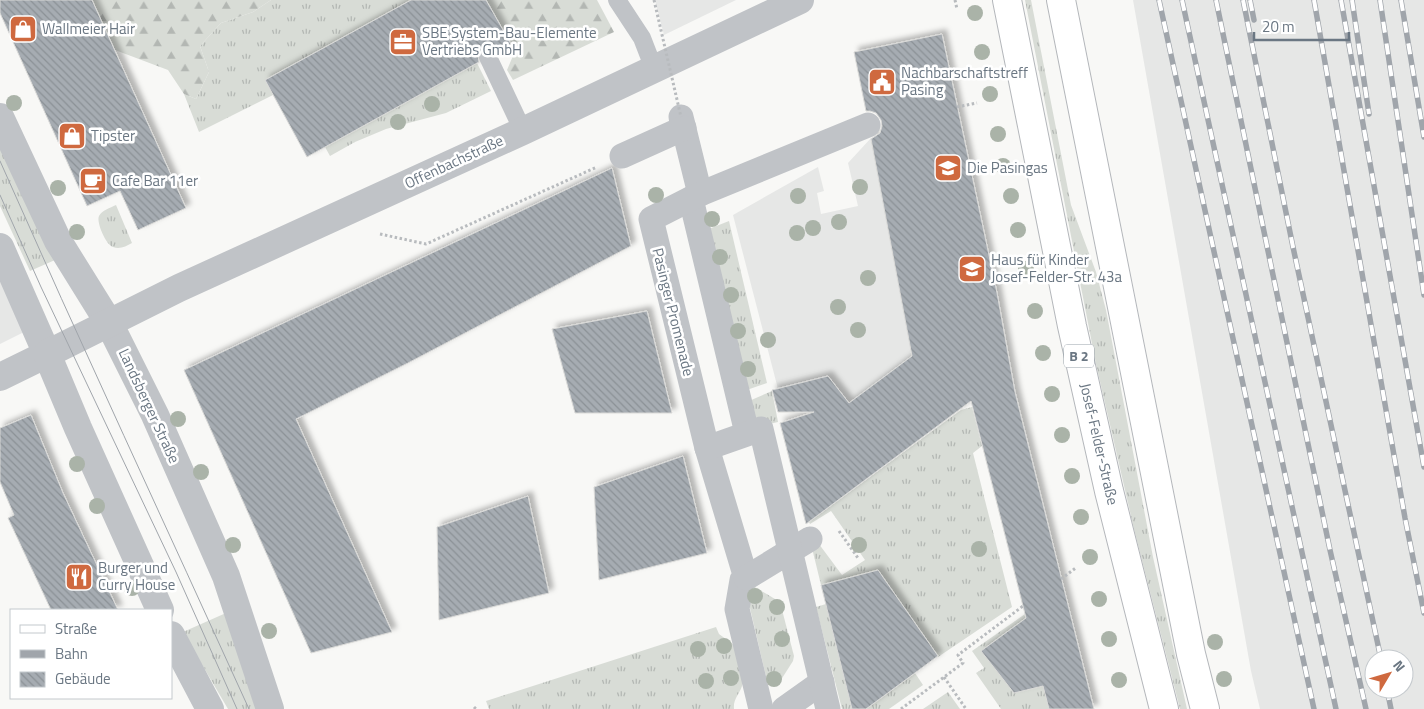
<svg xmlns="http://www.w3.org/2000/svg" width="1424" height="709" font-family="'Titillium Web',sans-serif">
<defs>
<pattern id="grass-tufts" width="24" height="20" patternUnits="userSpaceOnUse" patternTransform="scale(1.25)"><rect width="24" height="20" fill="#d8dcd6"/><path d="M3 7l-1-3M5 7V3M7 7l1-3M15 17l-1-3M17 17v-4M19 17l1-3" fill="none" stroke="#b3b7b3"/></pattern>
<pattern id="forest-firs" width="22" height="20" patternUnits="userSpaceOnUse" patternTransform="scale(1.25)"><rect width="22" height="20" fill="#d8dcd6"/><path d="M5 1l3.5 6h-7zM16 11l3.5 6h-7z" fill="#b3b7b3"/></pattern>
<pattern id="building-back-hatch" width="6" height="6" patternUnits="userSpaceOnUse" patternTransform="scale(1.25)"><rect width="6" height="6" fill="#a6acb2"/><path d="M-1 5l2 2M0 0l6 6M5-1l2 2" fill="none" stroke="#8b9196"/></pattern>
<filter id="shadow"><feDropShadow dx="4.5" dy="-4.5" stdDeviation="2.5" flood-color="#0004"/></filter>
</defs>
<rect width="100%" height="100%" fill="#f8f8f6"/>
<!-- built -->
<g fill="#e6e7e6" fill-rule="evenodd">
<polygon points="655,0 736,0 664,35"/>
<path d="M1133 0H1424V709H1260L1251 671ZM1374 659H1404V689H1374Z"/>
<polygon points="871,138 912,356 849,403 828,376 778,389 733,215 818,167 824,191 817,193 821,214 858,206 848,163"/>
<polygon points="0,280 24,332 0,344"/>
</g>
<!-- grass -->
<g fill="url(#grass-tufts)">
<polygon points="271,0 411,0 265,80 273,95 199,132 184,94 196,99 209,72 200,46 221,23 253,12"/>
<polygon points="1025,0 1031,0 1071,205 1096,272 1106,310 1153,557 1187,709 1180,709 1134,529 1096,364"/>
<polygon points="477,63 491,91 446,113 386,129 355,142 330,156 325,147"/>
<polygon points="0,141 55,260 30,271 0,206"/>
<path d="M116 205 132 243C126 246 120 250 113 247 106 245 96 222 99 216 102 210 110 208 116 205Z"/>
<polygon points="729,221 767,383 741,392 701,232"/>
<polygon points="772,391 778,422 756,427 749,401"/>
<polygon points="972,407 982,446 973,453 1012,607 938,657 878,571 821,585 811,544 816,540 842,575 865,560 831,511 810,524 809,522 961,410"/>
<polygon points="753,586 780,602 794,656 793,661 779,683 776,686 768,685 746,591"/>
<polygon points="826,604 852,709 842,709 816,607"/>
<polygon points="226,613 258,709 228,709 183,632"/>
<polygon points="1025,614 1026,618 982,651 1014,693 1043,686 1049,709 1001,709 976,673 984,668 972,651"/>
<path d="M716 627 719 634 734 645C737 654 745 677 742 686 739 695 733 699 734 709H489L486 701Z"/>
<polygon points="915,673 923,685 889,709 866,709"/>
<polygon points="948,692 960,709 923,709"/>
</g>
<!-- forest -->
<g fill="url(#forest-firs)">
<polygon points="92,0 271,0 253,12 221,23 200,46 209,72 196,99 184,94 168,70 115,50"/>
<polygon points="486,0 597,0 614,32 513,80 507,70 515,51"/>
</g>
<!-- building -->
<g fill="url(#building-back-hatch)" stroke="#dadad8" filter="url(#shadow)">
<polygon points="0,0 92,0 186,208 138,230 120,191 87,206 0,13"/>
<polygon points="411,0 486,0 511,44 497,52 489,47 483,48 478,56 479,62 307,157 265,80"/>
<polygon points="942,34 997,293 1015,392 1094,709 1049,709 1043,686 1014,693 981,651 1026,618 971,401 806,524 780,423 814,412 778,412 772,390 828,376 849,403 912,356 871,139 880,133 882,126 881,120 876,113 870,111 866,111 854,52"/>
<polygon points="612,168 631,246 408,363 296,419 392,632 311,653 184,370"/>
<polygon points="647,311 672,413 575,413 552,329"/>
<polygon points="31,415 63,493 118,610 51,610 8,518 14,515 0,482 0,428"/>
<polygon points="683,456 707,553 599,580 594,487"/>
<polygon points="528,496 549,593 439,620 437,527"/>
<polygon points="878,570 938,656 866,709 852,709 821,585"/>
</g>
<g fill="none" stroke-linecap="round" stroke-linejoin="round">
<!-- primary casing -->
<g stroke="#b4b7bb" stroke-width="30">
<g id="primary">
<polyline points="1007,0 1072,326 1109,491 1164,709"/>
<polyline points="1061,0 1191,654 1205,709"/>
</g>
</g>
<!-- path -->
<g stroke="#b8bbbe" stroke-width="3" stroke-dasharray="2.5 2.5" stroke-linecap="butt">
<polyline points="955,0 957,9"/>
<polyline points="957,107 977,103"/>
<polyline points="380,234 426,244 597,167"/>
<polyline points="839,531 858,558"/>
<polyline points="1061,579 1077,567"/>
<polyline points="944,677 966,709"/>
<polyline points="474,707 476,709"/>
<polyline points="901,709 963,663 958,655 1023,606"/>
</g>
<!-- service -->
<g stroke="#c0c3c7" stroke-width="18">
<polyline points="617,0 642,38 654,69"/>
<polyline points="488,57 523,131"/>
</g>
<!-- pedestrian -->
<g stroke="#c0c3c7" stroke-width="25">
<polyline points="681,117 700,194"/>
<polyline points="622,156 684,128"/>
<polyline points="691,199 747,433"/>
<polyline points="707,448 746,578 742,580 737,609 761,709"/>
<polyline points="746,578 810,539"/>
<polyline points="784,709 822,682"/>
<polyline points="828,709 761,429 707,448 651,219 700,194 868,125"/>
</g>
<!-- minor -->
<g stroke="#c0c3c7" stroke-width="28">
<polyline points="0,117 58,241 109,323"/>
<polyline points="0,247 47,354 0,377"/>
</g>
<!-- tertiary -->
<g stroke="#c0c3c7" stroke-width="28">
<polyline points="109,323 155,415 226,576 270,709"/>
<polyline points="160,610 78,428 47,354 179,288 523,131 800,0"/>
<polyline points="171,635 210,709"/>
</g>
<!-- primary -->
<use href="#primary" stroke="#fff" stroke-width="28"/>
<!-- tram -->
<g stroke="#a0a5ab" stroke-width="1">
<path d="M0 161C81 345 166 526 249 709"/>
<polyline points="0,195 41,287 176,572 237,709"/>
</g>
<!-- rail casing -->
<g stroke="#a0a5ab" stroke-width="5.5">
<g id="rail">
<polyline points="1159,0 1314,709"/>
<polyline points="1182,0 1336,709"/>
<polyline points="1216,0 1330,550 1366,709"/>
<polyline points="1243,0 1293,247 1381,659"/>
<polyline points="1250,0 1254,20"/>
<polyline points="1314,0 1405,518 1424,613"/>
<polyline points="1341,0 1424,467"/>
<polyline points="1352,0 1369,114"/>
<polyline points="1380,0 1424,295"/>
<polyline points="1401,0 1424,137"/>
<polyline points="1387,689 1391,709"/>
</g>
</g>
<!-- rail -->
<use href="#rail" stroke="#fff" stroke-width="4" stroke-dasharray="11" stroke-linecap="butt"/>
<!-- path-bridge -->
<polyline stroke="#b8bbbe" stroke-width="3" stroke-dasharray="2.5 2.5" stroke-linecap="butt" points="654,0 681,117"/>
</g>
<!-- trees -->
<g fill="#aab3a8">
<circle cx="975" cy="13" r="8"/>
<circle cx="982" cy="52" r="8"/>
<circle cx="990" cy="94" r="8"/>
<circle cx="14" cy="103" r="8"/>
<circle cx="432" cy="104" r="8"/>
<circle cx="398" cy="122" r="8"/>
<circle cx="998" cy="134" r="8"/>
<circle cx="1003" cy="166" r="8"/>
<circle cx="860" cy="187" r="8"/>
<circle cx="58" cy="188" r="8"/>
<circle cx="656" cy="195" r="8"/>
<circle cx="798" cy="196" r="8"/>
<circle cx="1011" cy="196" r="8"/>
<circle cx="712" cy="219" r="8"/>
<circle cx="839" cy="222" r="8"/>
<circle cx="813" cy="228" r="8"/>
<circle cx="1018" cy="230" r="8"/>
<circle cx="77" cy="232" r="8"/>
<circle cx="797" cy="233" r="8"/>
<circle cx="720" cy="257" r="8"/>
<circle cx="1026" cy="269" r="8"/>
<circle cx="868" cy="278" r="8"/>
<circle cx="731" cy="295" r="8"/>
<circle cx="838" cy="307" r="8"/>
<circle cx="1035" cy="311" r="8"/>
<circle cx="858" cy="330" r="8"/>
<circle cx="738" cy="331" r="8"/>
<circle cx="768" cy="340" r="8"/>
<circle cx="1043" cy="353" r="8"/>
<circle cx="748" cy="369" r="8"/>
<circle cx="1052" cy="394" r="8"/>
<circle cx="178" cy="419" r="8"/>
<circle cx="1062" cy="435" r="8"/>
<circle cx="77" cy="464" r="8"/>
<circle cx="201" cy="472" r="8"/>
<circle cx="1072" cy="476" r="8"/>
<circle cx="97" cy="506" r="8"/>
<circle cx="1081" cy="517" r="8"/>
<circle cx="233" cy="545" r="8"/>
<circle cx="859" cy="545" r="8"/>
<circle cx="979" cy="549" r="8"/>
<circle cx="1090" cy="557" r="8"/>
<circle cx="132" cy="588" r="8"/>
<circle cx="755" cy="596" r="8"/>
<circle cx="1099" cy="599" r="8"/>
<circle cx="777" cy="607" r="8"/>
<circle cx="269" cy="631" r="8"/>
<circle cx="782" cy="639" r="8"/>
<circle cx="1109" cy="639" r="8"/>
<circle cx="1215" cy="642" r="8"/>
<circle cx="724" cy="646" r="8"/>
<circle cx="698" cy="649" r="8"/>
<circle cx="731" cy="678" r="8"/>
<circle cx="774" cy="679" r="8"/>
<circle cx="1224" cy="679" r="8"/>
<circle cx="1119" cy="680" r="8"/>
<circle cx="706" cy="681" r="8"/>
</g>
<!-- icons -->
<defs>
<g id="shop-square" transform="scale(1.4375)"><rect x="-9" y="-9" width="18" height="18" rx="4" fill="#cf693f" stroke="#fff"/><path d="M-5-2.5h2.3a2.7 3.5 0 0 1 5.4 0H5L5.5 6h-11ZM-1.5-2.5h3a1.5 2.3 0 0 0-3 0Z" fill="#fff"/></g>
<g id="office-square" transform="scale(1.4375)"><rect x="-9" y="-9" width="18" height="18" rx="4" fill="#cf693f" stroke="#fff"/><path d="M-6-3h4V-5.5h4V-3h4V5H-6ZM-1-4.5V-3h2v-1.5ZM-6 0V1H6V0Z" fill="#fff"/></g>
<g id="civic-square" transform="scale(1.4375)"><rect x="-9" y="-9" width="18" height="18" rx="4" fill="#cf693f" stroke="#fff"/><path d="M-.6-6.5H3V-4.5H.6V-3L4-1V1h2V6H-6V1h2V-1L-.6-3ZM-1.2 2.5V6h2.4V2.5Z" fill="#fff"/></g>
<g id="school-square" transform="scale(1.4375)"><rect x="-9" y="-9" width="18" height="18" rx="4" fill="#cf693f" stroke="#fff"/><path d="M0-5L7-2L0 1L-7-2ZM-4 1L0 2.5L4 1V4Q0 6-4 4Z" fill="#fff"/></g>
<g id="cafe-square" transform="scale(1.4375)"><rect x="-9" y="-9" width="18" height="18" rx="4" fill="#cf693f" stroke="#fff"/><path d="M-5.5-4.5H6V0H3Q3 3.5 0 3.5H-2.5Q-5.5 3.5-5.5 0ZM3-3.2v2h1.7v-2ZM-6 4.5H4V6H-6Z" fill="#fff"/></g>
<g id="restaurant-square" transform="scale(1.4375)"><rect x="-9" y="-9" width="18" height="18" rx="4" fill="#cf693f" stroke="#fff"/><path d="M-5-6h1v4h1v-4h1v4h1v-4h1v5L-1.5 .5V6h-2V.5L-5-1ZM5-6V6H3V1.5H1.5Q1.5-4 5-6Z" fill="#fff"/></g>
</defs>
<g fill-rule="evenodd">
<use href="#shop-square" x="23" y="29"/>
<use href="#office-square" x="403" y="42"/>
<use href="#civic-square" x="882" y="82"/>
<use href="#shop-square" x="72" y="136"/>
<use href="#school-square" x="948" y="168"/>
<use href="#cafe-square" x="93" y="181"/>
<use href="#school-square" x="972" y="269"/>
<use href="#restaurant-square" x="79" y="577"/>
</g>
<g text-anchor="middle" stroke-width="5" stroke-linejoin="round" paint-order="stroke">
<!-- shield labels -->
<rect fill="#fff" stroke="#97a0a8" stroke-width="1" x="1064" y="344.5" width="30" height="23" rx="4"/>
<g font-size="14" font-weight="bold" fill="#6b7783">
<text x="1079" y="361">B 2</text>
</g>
<!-- poi labels -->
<g font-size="15" fill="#6b7783" stroke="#fff" text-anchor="start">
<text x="42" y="34">Wallmeier Hair</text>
<text x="422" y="38">SBE System-Bau-Elemente<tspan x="422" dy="17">Vertriebs GmbH</tspan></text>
<text x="901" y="78">Nachbarschaftstreff<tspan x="901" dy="17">Pasing</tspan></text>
<text x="91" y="141">Tipster</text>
<text x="967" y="173">Die Pasingas</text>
<text x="112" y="186">Cafe Bar 11er</text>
<text x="991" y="265">Haus für Kinder<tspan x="991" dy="17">Josef-Felder-Str. 43a</tspan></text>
<text x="98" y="573">Burger und<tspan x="98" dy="17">Curry House</tspan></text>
</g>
<!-- street labels -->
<g font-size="15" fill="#6b7783" stroke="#fff">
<text transform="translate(454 162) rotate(-25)" y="5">Offenbachstraße</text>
<text transform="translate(673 312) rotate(76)" y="5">Pasinger Promenade</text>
<text transform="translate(149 406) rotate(65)" y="5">Landsberger Straße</text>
<text transform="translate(1099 444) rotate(77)" y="5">Josef-Felder-Straße</text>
</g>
</g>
<!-- legend -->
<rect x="10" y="609" width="162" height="90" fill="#ffffff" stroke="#c4c9cd"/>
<rect x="20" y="625" width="25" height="8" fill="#ffffff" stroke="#c4c9cd"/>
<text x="55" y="634" font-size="15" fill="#6b7783">Straße</text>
<rect x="20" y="650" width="25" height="8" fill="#a0a5ab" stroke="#c4c9cd"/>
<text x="55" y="659" font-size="15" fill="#6b7783">Bahn</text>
<rect x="20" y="672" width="25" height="15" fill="url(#building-back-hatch)" stroke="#c4c9cd"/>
<text x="55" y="684" font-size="15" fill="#6b7783">Gebäude</text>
<!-- north arrow -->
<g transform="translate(1389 674) rotate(52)"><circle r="24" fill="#ffffff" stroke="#c4c9cd"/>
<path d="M0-4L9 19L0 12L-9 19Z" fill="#cf693f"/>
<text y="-8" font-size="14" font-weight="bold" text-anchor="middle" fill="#6b7783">N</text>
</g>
<!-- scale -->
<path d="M1254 32v8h95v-8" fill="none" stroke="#6b7783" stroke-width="2.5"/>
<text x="1262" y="32" font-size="15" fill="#6b7783" stroke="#ffffff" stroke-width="4" paint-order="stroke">20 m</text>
</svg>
